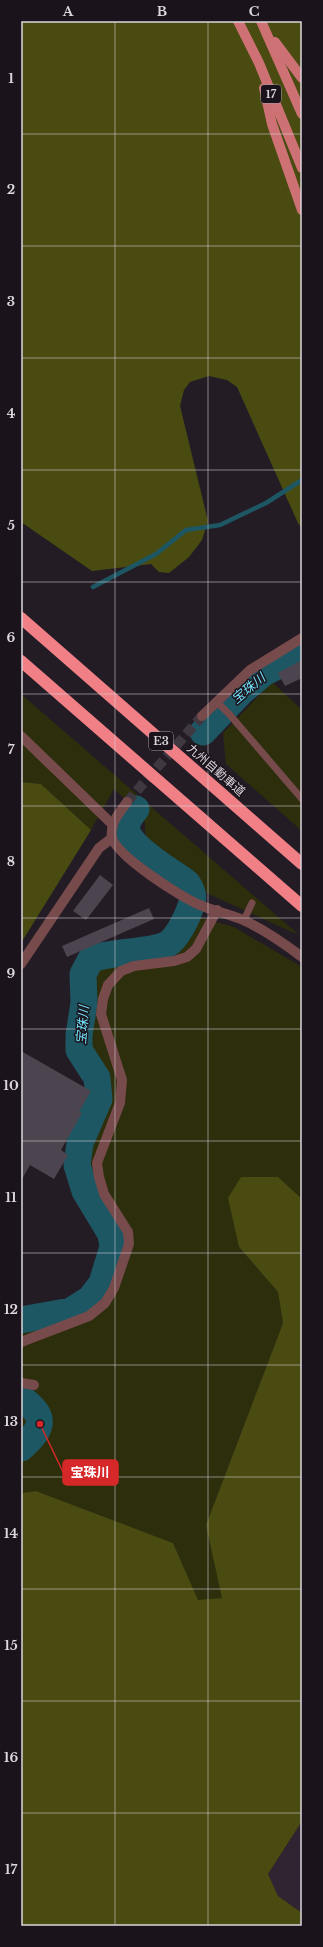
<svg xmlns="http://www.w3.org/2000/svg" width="323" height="1947" font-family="'Libre Baskerville','Noto Sans JP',serif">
<rect width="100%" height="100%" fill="#241c25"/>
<!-- built -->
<polygon fill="#302432" points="302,1821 302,1913 278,1896 268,1874"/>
<!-- green -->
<g fill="#2d2e0c">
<polygon points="272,682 302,710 302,831 226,764 223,733"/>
<polygon points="21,694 299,935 204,892 146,839 144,816 114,789 91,830 41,784 21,782"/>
<polygon points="194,916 234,927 302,967 302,1199 277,1177 239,1247 278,1292 283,1323 206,1525 223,1598 198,1601 173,1543 36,1491 21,1493 21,1456 42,1439 47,1424 39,1403 21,1390 21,1326 76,1315 98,1298 117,1248 115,1232 86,1176 87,1148 106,1099 102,1077 86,1043 94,1003 92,980 104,961 170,950"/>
<polygon points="21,1410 26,1413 28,1433 21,1439"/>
</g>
<!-- forest -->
<g fill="#4a4b11">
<polygon points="21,21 302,21 302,528 298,523 237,387 227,380 209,376 190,382 184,390 180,406 208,521 202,540 189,557 169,573 159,572 151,564 92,571 21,522"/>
<polygon points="21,782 41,784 91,830 21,943"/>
<polygon points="241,1177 278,1177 302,1199 302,1821 268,1874 278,1896 302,1913 302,1926 21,1926 21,1493 36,1491 173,1543 198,1600 222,1598 206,1525 283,1323 278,1292 239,1247 228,1198"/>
</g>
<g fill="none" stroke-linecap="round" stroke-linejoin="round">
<!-- stream -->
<polyline stroke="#1d5763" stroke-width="4.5" points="93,587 156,554 186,530 220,525 266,503 302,480"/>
<!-- river -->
<g stroke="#1d5763" stroke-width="27">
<polyline points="203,732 241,692 265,672 302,654"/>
<path d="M21 1320 71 1311 90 1299 102 1283 113 1247 111 1234 85 1191 77 1165 80 1143 99 1099 97 1078 79 1050V1035L84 1003 83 974 91 959C111 951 155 953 169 943 177 937 184 923 188 914 193 901 196 896 187 883 171 871 132 849 127 831 125 822 131 815 136 809"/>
<path d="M21 1398C47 1416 44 1428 21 1448"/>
</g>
</g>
<!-- building -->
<g fill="#4c444e">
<polygon points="302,660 302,678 285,686 278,673"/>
<polygon points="100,875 113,885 86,920 73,911"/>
<polygon points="149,908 154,919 67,957 62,946"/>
<polygon points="21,1051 91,1091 79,1112 82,1113 61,1150 68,1155 54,1179 30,1165 21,1181"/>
</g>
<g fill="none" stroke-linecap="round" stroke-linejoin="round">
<!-- minor-tunnel -->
<polyline stroke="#403841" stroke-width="10" stroke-dasharray="10 5" stroke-linecap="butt" points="127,802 202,716"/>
<!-- service -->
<g stroke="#774a4b" stroke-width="7">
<polyline points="216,701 230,715 302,799"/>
<polyline points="244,920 252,903"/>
</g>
<!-- minor -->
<g stroke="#774a4b" stroke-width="10">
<polyline points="202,716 250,670 302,638"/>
<polyline points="21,736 112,824"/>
<path d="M127 802C119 814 110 822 112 837 115 855 182 898 200 905 213 911 229 914 243 920 261 928 286 945 302 957"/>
<polyline points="21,964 99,848 112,838"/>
<polyline points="21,1342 89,1316 105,1303 114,1288 129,1244 128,1232 104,1194 99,1177 97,1163 120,1103 122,1080 101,1014 103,999 108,985 121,971 134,966 174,961 187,957 196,949 217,910"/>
<polyline points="21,1383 34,1385"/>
</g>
<!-- primary -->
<g stroke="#ce7175" stroke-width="10">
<polyline points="238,21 259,63 302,168"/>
<polyline points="261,21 302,114"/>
<polyline points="275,42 302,78"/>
<polyline points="264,88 272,124 302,210"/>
</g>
<!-- motorway -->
<g stroke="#f08086" stroke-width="12">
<polyline points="21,618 302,864"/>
<polyline points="21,661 302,906"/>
</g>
</g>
<!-- grid -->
<path fill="none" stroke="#dcd6dd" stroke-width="1" stroke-opacity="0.55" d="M115 21V1926M208 21V1926M21 134H302M21 246H302M21 358H302M21 470H302M21 582H302M21 694H302M21 806H302M21 918H302M21 1029H302M21 1141H302M21 1253H302M21 1365H302M21 1477H302M21 1589H302M21 1701H302M21 1813H302"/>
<g text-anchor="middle" stroke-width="3" stroke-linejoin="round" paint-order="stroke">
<!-- shield labels -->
<g fill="#1b131c" stroke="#a29ca3" stroke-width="1">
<rect x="261" y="85" width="20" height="18" rx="3"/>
<rect x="149" y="732" width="24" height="18" rx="3"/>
</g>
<g font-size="11" font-weight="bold" fill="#dcd6dd">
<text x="271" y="98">17</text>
<text x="161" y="745">E3</text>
</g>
<!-- street labels -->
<g font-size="12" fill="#dcd6dd" stroke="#1b131c">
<text transform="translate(216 770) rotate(41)" y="4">九州自動車道</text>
</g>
<!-- water labels -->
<g font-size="13" font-style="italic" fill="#71e1f9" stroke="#1b131c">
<text transform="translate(248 688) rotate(-40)" y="5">宝珠川</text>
<text transform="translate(82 1025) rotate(-85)" y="5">宝珠川</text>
</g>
</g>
<!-- callouts -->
<path fill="none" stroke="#d62828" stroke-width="1.5" d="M40 1424L63 1472"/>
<circle fill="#d62828" stroke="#1b131c" stroke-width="1.5" cx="40" cy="1424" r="4"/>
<rect fill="#d62828" stroke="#d62828" stroke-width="1.5" x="63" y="1460" width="55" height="25" rx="4"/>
<g font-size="13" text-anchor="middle" font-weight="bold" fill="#fff">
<text x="90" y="1477">宝珠川</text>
</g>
<!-- border -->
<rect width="323" height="1947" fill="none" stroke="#1b131c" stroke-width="44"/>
<rect x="22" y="22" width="279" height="1903" fill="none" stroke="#dcd6dd" stroke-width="1.5"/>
<g font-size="13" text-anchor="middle" font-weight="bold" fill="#dcd6dd">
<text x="68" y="16">A</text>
<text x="162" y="16">B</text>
<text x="254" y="16">C</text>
<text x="11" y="83">1</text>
<text x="11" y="194">2</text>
<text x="11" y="306">3</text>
<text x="11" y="418">4</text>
<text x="11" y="530">5</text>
<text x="11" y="642">6</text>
<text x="11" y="754">7</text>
<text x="11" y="866">8</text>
<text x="11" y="978">9</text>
<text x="11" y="1090">10</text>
<text x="11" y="1202">11</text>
<text x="11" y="1314">12</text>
<text x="11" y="1426">13</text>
<text x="11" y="1538">14</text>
<text x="11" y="1650">15</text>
<text x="11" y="1762">16</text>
<text x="11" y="1874">17</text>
</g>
</svg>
